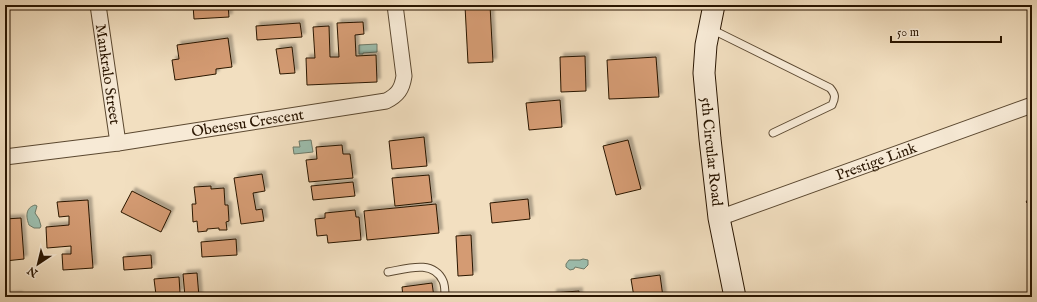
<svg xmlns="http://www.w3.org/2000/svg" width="1037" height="302" font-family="'IM FELL English',serif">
<defs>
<filter id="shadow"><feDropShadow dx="3.5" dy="-3.5" stdDeviation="1" flood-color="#0004"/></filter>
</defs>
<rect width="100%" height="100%" fill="#f2dfc0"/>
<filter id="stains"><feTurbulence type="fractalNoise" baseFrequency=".005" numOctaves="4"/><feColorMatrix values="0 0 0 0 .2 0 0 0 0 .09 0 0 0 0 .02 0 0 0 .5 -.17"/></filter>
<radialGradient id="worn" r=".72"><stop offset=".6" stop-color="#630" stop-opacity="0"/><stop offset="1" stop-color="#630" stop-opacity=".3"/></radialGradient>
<!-- water -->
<g fill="#9cbdad" stroke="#6e7a68">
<polygon points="377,44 377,52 363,53 363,54 359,54 359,45"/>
<polygon points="311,140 313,152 294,154 293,147 300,147 299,141"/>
<path d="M35 205 37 206 35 213 39 219 41 226 40 228H34L29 225C26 217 25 208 35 205Z"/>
<polygon points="583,259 588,260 588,265 584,269 575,267 574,269 570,270 566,267 566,264 569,260 580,260"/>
</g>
<!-- building -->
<g fill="#d49b73" stroke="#291500" filter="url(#shadow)">
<polygon points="193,5 228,5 229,17 194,19"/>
<polygon points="490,5 493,62 468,63 465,6"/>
<polygon points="363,22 364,34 355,35 356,56 376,55 377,82 307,85 306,58 315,58 313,27 329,26 330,57 339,57 337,23"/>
<polygon points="300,23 302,37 257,40 256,26"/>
<polygon points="228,38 232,67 216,69 216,74 175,80 172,60 179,59 177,45"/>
<polygon points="292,47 295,73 280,74 276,49"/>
<polygon points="585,56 586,91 561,92 560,57"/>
<polygon points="656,57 659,97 609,99 607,60"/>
<polygon points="560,100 562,127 529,130 526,103"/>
<polygon points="424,137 427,166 392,169 389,141"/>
<polygon points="628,140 641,189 616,195 603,146"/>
<polygon points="342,145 343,154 350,154 353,178 309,182 306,160 317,159 316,147"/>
<polygon points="262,174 265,191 253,193 256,210 262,209 264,221 241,224 234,178"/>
<polygon points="429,175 432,202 395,206 392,178"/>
<polygon points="353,182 355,196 313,200 311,186"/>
<polygon points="211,186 211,189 224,188 225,205 228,205 229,221 226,222 227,230 219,230 219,228 207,229 207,231 198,232 197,221 193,222 192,204 196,204 194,187"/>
<polygon points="132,191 171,211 161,232 121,212"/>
<polygon points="1032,194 1032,207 1026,202"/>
<polygon points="528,199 530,219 492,223 490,203"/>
<polygon points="88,200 93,268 63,270 62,254 71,254 71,246 47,248 46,227 69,225 69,216 59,217 57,202"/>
<polygon points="436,204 439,233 367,240 364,211"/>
<polygon points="355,210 356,217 359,217 361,240 328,243 327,235 317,236 315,219 325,218 325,213"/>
<polygon points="21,218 24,259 5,261 5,219"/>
<polygon points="471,235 473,275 458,276 456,236"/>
<polygon points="236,239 237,255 202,257 201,242"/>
<polygon points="151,255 152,268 124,270 123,257"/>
<polygon points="197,273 199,297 185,297 183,274"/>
<polygon points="660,275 663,297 634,297 631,279"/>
<polygon points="179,277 180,293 156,295 154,279"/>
<polygon points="432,283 434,297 403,297 402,287"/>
<polygon points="579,291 579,297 553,297 553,293"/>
<polygon points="19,295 19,297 5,297 5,296"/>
</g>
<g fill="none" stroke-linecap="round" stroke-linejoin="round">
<!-- lane casing -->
<g stroke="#5b4830" stroke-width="9">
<g id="lane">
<path d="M711 29 830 88C835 94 836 97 832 105L773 133"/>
<path d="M388 272C406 269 433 259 443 281 445 285 445 292 445 297"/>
</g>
</g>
<!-- street casing -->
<g stroke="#5b4830" stroke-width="17">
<g id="street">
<path id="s1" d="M98 5 118 143"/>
<path id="s2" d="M5 157 118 143 386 101C398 95 402 89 404 76L395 5"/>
<path id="s3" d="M719 218 1032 105"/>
</g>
</g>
<!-- secondary casing -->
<g stroke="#291500" stroke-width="23">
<g id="secondary">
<path id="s4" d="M714 5 706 45 704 73 710 139 719 218 735 297"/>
</g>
</g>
<!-- lane -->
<use href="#lane" stroke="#f7ead6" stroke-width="7"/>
<!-- street -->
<use href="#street" stroke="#f7ead6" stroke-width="15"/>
<!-- secondary -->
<use href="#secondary" stroke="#f7ead6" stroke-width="21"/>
</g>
<g text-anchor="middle" stroke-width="4" stroke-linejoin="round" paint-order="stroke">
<!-- street labels -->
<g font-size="15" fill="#291500" stroke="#f7ead6">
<text dy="5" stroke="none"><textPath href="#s1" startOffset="70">Mankralo Street</textPath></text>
<text dy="5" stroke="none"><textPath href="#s2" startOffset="245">Obenesu Crescent</textPath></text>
<text dy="5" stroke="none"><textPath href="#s4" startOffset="148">5th Circular Road</textPath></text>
<text dy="5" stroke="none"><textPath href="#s3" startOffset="167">Prestige Link</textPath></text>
</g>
</g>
<!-- margin -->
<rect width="1037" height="302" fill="none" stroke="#f2dfc0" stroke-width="20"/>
<rect x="6" y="6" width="1025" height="290" fill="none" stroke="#291500" stroke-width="2"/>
<rect x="10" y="10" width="1017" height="282" fill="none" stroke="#291500"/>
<!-- north arrow -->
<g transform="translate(38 264) rotate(215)" stroke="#f7ead6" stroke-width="3" paint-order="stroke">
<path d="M0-3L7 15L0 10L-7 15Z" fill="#291500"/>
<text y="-6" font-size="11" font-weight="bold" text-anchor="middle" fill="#291500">N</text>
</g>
<!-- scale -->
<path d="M891 36v6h110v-6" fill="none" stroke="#291500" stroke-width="2"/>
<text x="897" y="36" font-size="12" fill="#291500" stroke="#f7ead6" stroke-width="3" paint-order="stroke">50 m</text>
<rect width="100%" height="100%" filter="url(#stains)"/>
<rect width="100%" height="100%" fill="url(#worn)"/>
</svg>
